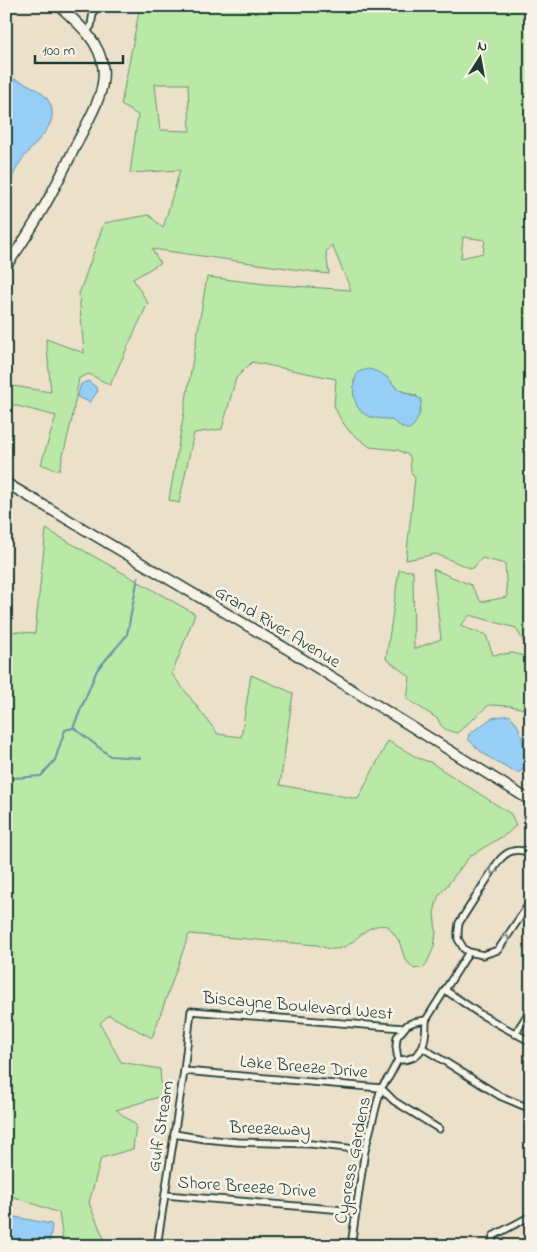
<svg xmlns="http://www.w3.org/2000/svg" width="537" height="1252" font-family="'Indie Flower',sans-serif">
<rect width="100%" height="100%" fill="#ebe0ca"/>
<filter id="ink" filterUnits="userSpaceOnUse"><feTurbulence type="fractalNoise" baseFrequency=".02" numOctaves="2"/><feDisplacementMap in="SourceGraphic" scale="10" xChannelSelector="R" yChannelSelector="G"/><feConvolveMatrix kernelMatrix="1 2 1 2 8 2 1 2 1" color-interpolation-filters="sRGB"/></filter>
<g filter="url(#ink)">
<!-- green -->
<g fill="#bae8a6" stroke="#6c926d" fill-rule="evenodd">
<path d="M140 6H531V648H527L516 628 470 615 460 626 486 635 493 655 513 653 531 658V710L510 706 489 705 457 733C448 731 441 729 438 719L407 699 410 677 386 659 399 570 413 571 414 649 441 639 433 569 471 585 481 602 507 597 505 564 482 558 472 569 436 554 406 560 415 478 411 472 410 456 398 450 370 447 350 432 341 420 334 406 336 379 252 362 236 378 222 429 194 433 179 503 169 500 207 277 265 284 351 290 332 245 326 252 329 274 152 249 160 263 133 279 148 303 110 385 89 374 79 378 72 419 59 471 41 464 56 416 6 403V385L51 392 46 339 84 353 79 294 104 223 149 215 163 228 180 170 130 173 138 115 121 105ZM155 84H188L190 131 160 130ZM463 237 485 240 483 253 461 258ZM389 379 397 389 417 396 420 413 414 423 403 428 394 421 361 410 354 396V380Z"/>
<path d="M46 529 195 614 172 674 218 734 241 737 251 675 293 693 280 785 358 799 388 741 418 758 430 762 511 814 516 825 508 833 470 856 438 897 434 913 436 933 434 947 425 967 414 969 405 959 399 941 388 926C361 921 357 950 332 949 327 949 321 946 317 945L189 934 152 1038 109 1015 100 1023 121 1062 160 1069 162 1096 116 1110 136 1125 133 1149 101 1158 89 1203 107 1246H64L59 1213 6 1194V631L35 633Z"/>
</g>
<!-- water -->
<g fill="#96cef5" stroke="#6694a8">
<path d="M7 77C26 82 59 95 51 121 47 134 26 152 19 164 12 175 9 189 6 201Z"/>
<path d="M369 369 381 373 389 379 397 389 421 399C422 407 417 428 408 429 402 429 396 422 391 420 384 418 374 419 368 416 351 409 351 385 358 372Z"/>
<polygon points="88,381 96,387 98,391 90,402 77,397 81,384"/>
<path d="M509 715C524 727 525 752 523 770L517 773C500 765 481 754 468 739L469 734 492 718Z"/>
<polygon points="15,1217 51,1224 52,1226 49,1246 8,1246 13,1219"/>
</g>
<g fill="none" stroke-linecap="round" stroke-linejoin="round">
<!-- stream -->
<g stroke="#6694a8" stroke-width="2">
<polyline points="74,728 110,756 140,758"/>
<polyline points="14,778 41,776 55,760 65,730 73,728 97,670 127,635 138,577"/>
</g>
<!-- street casing -->
<g stroke="#1f3d34" stroke-width="9">
<g id="street">
<polyline points="86,33 91,26 94,6"/>
<polyline points="525,851 531,843"/>
<path d="M531 854C517 847 507 850 498 862L459 923 458 931V939L464 949 469 952 483 955 498 950 531 901"/>
<polyline points="445,990 480,1014 531,1042"/>
<polyline points="426,1020 469,952"/>
<polyline points="515,1034 531,1009"/>
<polyline points="423,1048 500,1096 531,1109"/>
<path d="M398 1060C424 1061 426 1042 426 1020"/>
<polyline points="184,1071 381,1088 394,1101 439,1129"/>
<polyline points="174,1134 205,1139 237,1142 311,1144 365,1150"/>
<polyline points="165,1195 356,1211"/>
<polyline points="157,1246 184,1071 191,1011 403,1028"/>
<polyline points="351,1246 365,1150 381,1088 389,1077 398,1060 396,1046 397,1037 407,1025 414,1022 426,1020"/>
<polyline points="491,1246 493,1236 531,1216"/>
</g>
</g>
<!-- secondary casing -->
<g stroke="#1f3d34" stroke-width="12">
<g id="secondary">
<path d="M6 266C35 227 56 186 77 143 88 120 106 94 103 68 100 41 78 23 59 6"/>
<polyline points="6,483 282,646 531,801"/>
</g>
</g>
<!-- street -->
<use href="#street" stroke="#f7f3e8" stroke-width="5.5"/>
<!-- secondary -->
<use href="#secondary" stroke="#f7f3e8" stroke-width="9"/>
</g>
<!-- one-way arrows -->
<defs><path id="oneway-chevron" d="M-2-3.5L2.5 0L-2 3.5" fill="none" stroke-width="1.6" stroke-linecap="round" stroke-linejoin="round" transform="scale(1.25)"/></defs>
<g stroke="#8b988e">
<use href="#oneway-chevron" transform="translate(493 871) rotate(122)"/>
<use href="#oneway-chevron" transform="translate(506 938) rotate(-54)"/>
</g>
</g>
<g text-anchor="middle" stroke-width="5" stroke-linejoin="round" paint-order="stroke">
<!-- street labels -->
<g font-size="18" fill="#1f3d34" stroke="#f7f3e8">
<text transform="translate(278 626) rotate(31)" y="6">Grand River Avenue</text>
<text transform="translate(298 1005) rotate(5)" y="6">Biscayne Boulevard West</text>
<text transform="translate(304 1066) rotate(5)" y="6">Lake Breeze Drive</text>
<text transform="translate(160 1126) rotate(-81)" y="6">Gulf Stream</text>
<text transform="translate(270 1128) rotate(2)" y="6">Breezeway</text>
<text transform="translate(352 1160) rotate(-79)" y="6">Cypress Gardens</text>
<text transform="translate(247 1186) rotate(4)" y="6">Shore Breeze Drive</text>
</g>
</g>
<!-- margin -->
<rect width="537" height="1252" fill="none" stroke="#f7f3e8" stroke-width="25"/>
<rect x="12" y="12" width="512" height="1227" fill="none" stroke="#1f3d34" stroke-width="2" filter="url(#ink)"/>
<!-- north arrow -->
<g transform="translate(480 58) rotate(11)" stroke="#f7f3e8" stroke-width="4" paint-order="stroke">
<path d="M0-4L9 19L0 12L-9 19Z" fill="#1f3d34"/>
<text y="-8" font-size="14" font-weight="bold" text-anchor="middle" fill="#1f3d34">N</text>
</g>
<!-- scale -->
<path d="M35 55v8h88v-8" fill="none" stroke="#1f3d34" stroke-width="2.5"/>
<text x="42" y="55" font-size="15" fill="#1f3d34" stroke="#f7f3e8" stroke-width="4" paint-order="stroke">100 m</text>
</svg>
